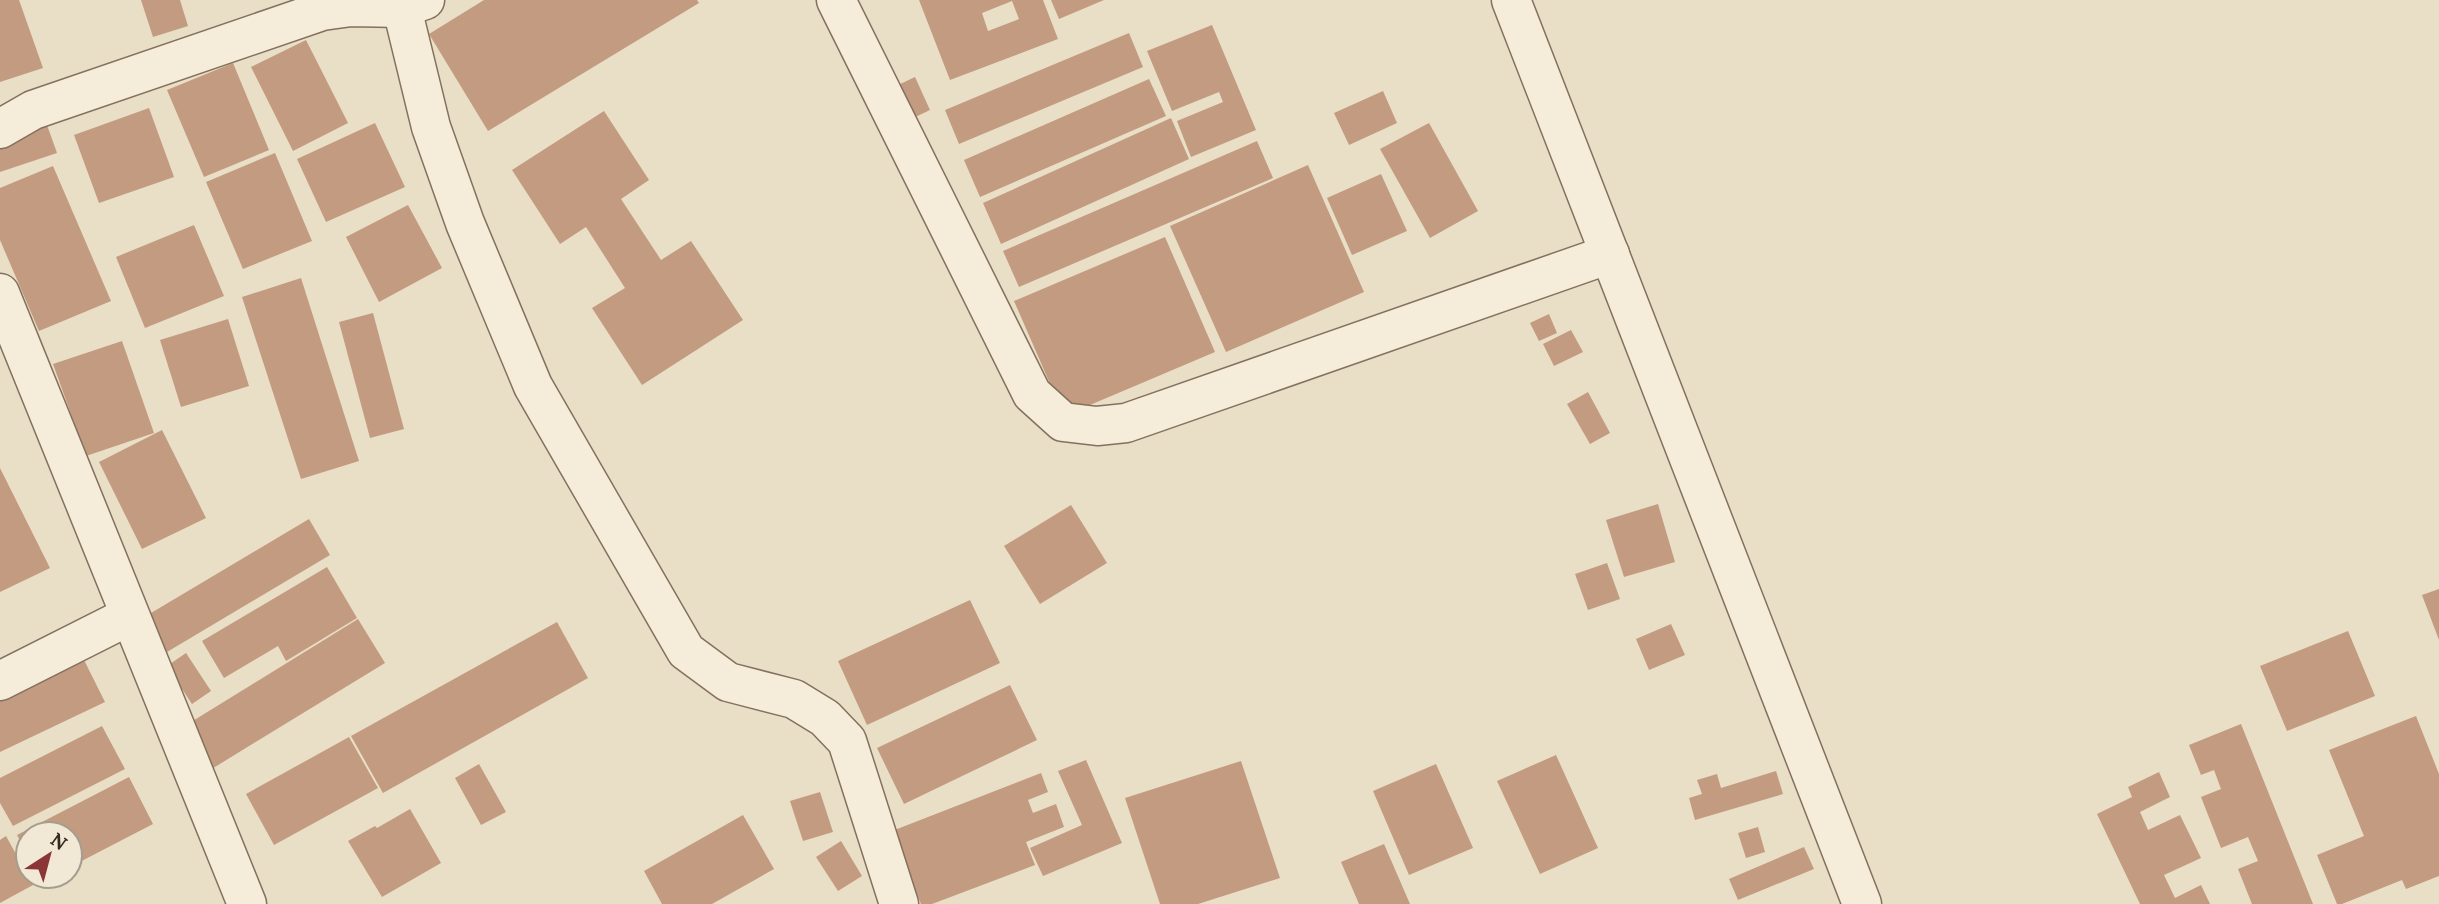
<svg xmlns="http://www.w3.org/2000/svg" width="2439" height="904" font-family="Lora,serif">
<rect width="100%" height="100%" fill="#e9dec6"/>
<!-- building -->
<g fill="#c39b80" fill-rule="evenodd">
<polygon points="0,0 19,0 43,68 0,82"/>
<polygon points="141,0 180,0 188,26 153,37"/>
<polygon points="484,0 697,0 699,3 488,131 429,34"/>
<path d="M919 0H1043L1058 39 950 80ZM1012 1 1019 19 988 31 982 13Z"/>
<polygon points="1051,0 1104,0 1059,19"/>
<polygon points="1212,25 1256,130 1191,157 1177,121 1223,102 1219,92 1172,111 1147,51"/>
<polygon points="1129,33 1143,67 959,144 945,110"/>
<polygon points="306,40 348,123 293,151 251,67"/>
<polygon points="233,63 269,150 204,177 167,90"/>
<polygon points="915,77 930,110 909,120 894,87"/>
<polygon points="1149,79 1166,116 980,197 964,160"/>
<polygon points="1383,91 1397,123 1349,145 1334,113"/>
<polygon points="149,108 174,177 99,203 74,135"/>
<polygon points="604,111 649,180 621,199 661,260 691,241 743,320 642,385 592,308 625,288 586,227 560,244 512,170"/>
<polygon points="1171,118 1189,159 1001,244 983,203"/>
<polygon points="375,123 405,187 326,222 297,159"/>
<polygon points="1429,123 1478,211 1430,238 1380,149"/>
<polygon points="47,125 57,153 0,172 0,141"/>
<polygon points="1257,141 1273,178 1019,287 1003,251"/>
<polygon points="275,153 312,241 243,269 206,182"/>
<polygon points="1308,165 1364,292 1226,352 1170,226"/>
<polygon points="53,166 111,301 39,331 0,240 0,188"/>
<polygon points="1381,174 1407,231 1352,255 1327,198"/>
<polygon points="408,205 442,268 379,302 346,237"/>
<polygon points="194,225 224,296 145,328 116,257"/>
<polygon points="1165,237 1215,352 1064,416 1014,301"/>
<polygon points="301,278 359,461 301,479 242,297"/>
<polygon points="373,313 404,429 370,438 339,322"/>
<polygon points="1549,314 1557,333 1539,341 1530,323"/>
<polygon points="228,319 249,386 181,407 160,340"/>
<polygon points="1571,330 1583,352 1554,366 1543,344"/>
<polygon points="122,341 154,433 86,456 53,364"/>
<polygon points="1588,392 1610,433 1590,444 1567,404"/>
<polygon points="162,430 206,518 142,549 99,462"/>
<polygon points="0,468 50,568 0,592"/>
<polygon points="1658,504 1675,562 1624,577 1606,520"/>
<polygon points="1071,505 1107,563 1040,604 1004,546"/>
<polygon points="309,519 330,555 167,652 146,616"/>
<polygon points="1607,563 1620,599 1588,610 1575,574"/>
<polygon points="327,567 357,618 286,661 278,646 224,678 202,641"/>
<polygon points="2439,589 2439,640 2422,595"/>
<polygon points="970,600 1000,663 867,725 838,661"/>
<polygon points="358,619 385,663 210,770 183,727"/>
<polygon points="557,622 588,678 383,793 351,736"/>
<polygon points="1671,624 1685,655 1649,670 1636,639"/>
<polygon points="2348,631 2375,696 2287,731 2260,666"/>
<polygon points="186,653 211,691 192,704 167,666"/>
<polygon points="81,654 105,702 0,752 0,693"/>
<polygon points="1010,685 1037,740 904,804 877,748"/>
<polygon points="2416,716 2439,774 2439,876 2406,889 2402,880 2342,904 2337,904 2317,855 2364,836 2329,750"/>
<polygon points="2241,724 2313,904 2252,904 2238,869 2258,861 2248,837 2221,848 2201,797 2221,789 2214,770 2201,775 2189,745"/>
<polygon points="102,726 125,769 13,826 0,803 0,778"/>
<polygon points="349,737 378,788 274,845 246,794"/>
<polygon points="1556,755 1598,848 1540,874 1497,781"/>
<polygon points="1086,760 1122,843 1043,876 1030,848 1082,825 1058,771"/>
<polygon points="1241,761 1280,878 1198,904 1160,904 1125,798"/>
<polygon points="479,764 506,812 481,825 455,778"/>
<polygon points="1436,764 1473,848 1409,875 1373,791"/>
<polygon points="1776,771 1783,794 1695,820 1689,798 1702,794 1697,780 1717,774 1721,788"/>
<polygon points="2159,772 2170,797 2140,812 2148,830 2180,815 2201,858 2164,875 2175,898 2201,885 2210,904 2140,904 2097,814 2132,797 2128,787"/>
<polygon points="1041,773 1048,792 1028,800 1033,813 1056,804 1064,827 1026,842 1035,865 932,904 921,904 892,831"/>
<polygon points="129,777 153,824 70,867 70,834 28,834 28,856 17,835"/>
<polygon points="820,792 833,832 803,841 790,801"/>
<polygon points="410,809 441,863 382,897 348,841 375,826 377,828"/>
<polygon points="743,815 774,869 712,904 662,904 644,871"/>
<polygon points="1758,827 1765,852 1746,858 1738,833"/>
<polygon points="6,836 33,885 0,903 0,840"/>
<polygon points="841,841 862,876 838,891 816,857"/>
<polygon points="1384,844 1410,904 1359,904 1341,862"/>
<polygon points="1804,847 1814,869 1738,900 1729,879"/>
</g>
<g fill="none" stroke-linecap="round" stroke-linejoin="round">
<!-- street casing -->
<g stroke="#83715e" stroke-width="41">
<g id="street">
<polyline points="836,0 1032,394 1063,422 1097,426 1126,423 1610,254"/>
<polyline points="1511,0 1862,904"/>
<polyline points="402,8 431,127 465,223 533,386 686,651 728,682 794,699 825,718 847,741 899,904"/>
<polyline points="0,129 33,110 322,11 351,7 402,8 425,0"/>
<polyline points="0,293 247,904"/>
<polyline points="0,681 129,616"/>
</g>
</g>
<!-- street -->
<use href="#street" stroke="#f5ecd9" stroke-width="38"/>
</g>
<!-- north arrow -->
<g transform="translate(49 855) rotate(36)"><circle r="33" fill="#f1e9d5" stroke="#a59d8d" stroke-width="2"/>
<path d="M0-5L12 26L0 18L-12 26Z" fill="#8b3537"/>
<text y="-10" font-size="19" font-weight="bold" text-anchor="middle" fill="#342a20">N</text>
</g>
</svg>
